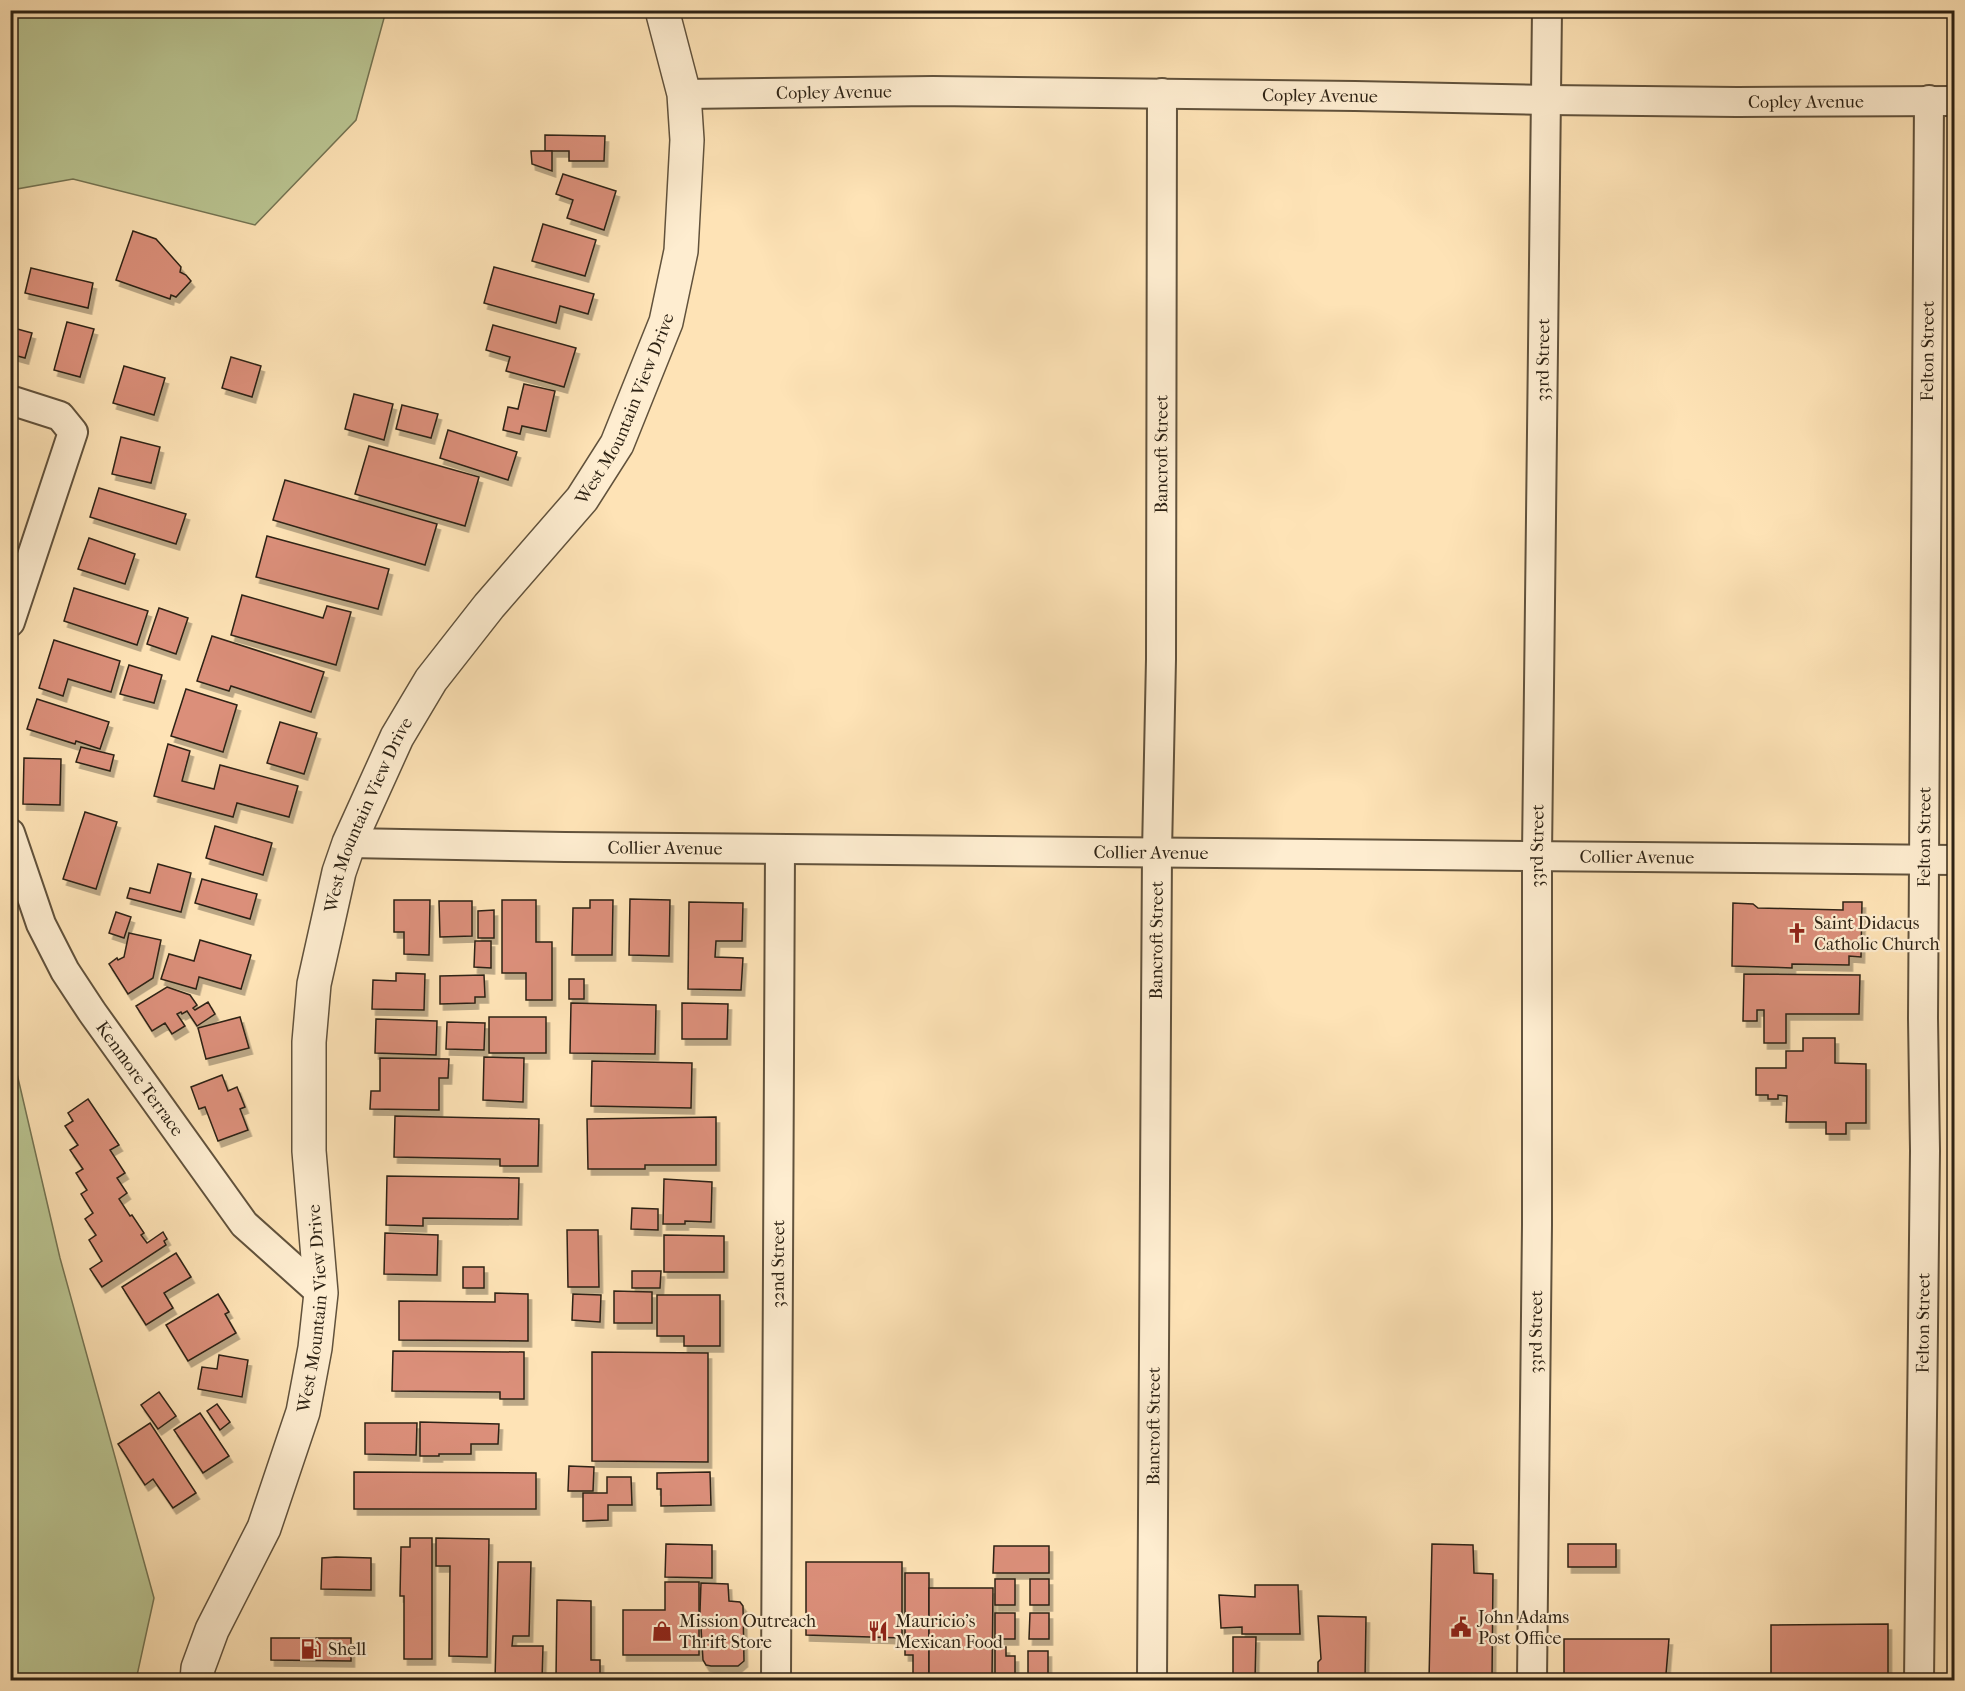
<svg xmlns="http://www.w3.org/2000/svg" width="1965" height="1691" font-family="'IM FELL French Canon',serif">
<defs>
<filter id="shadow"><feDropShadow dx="3.5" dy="6" stdDeviation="0" flood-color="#0004"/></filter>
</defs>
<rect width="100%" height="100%" fill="#fee3b6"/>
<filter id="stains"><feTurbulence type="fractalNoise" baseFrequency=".00333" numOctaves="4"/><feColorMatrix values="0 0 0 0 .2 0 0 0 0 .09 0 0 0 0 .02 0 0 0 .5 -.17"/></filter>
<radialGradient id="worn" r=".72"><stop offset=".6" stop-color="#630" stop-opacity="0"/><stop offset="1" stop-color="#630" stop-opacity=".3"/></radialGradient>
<!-- green -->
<g fill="#bac592" stroke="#747453" stroke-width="1.5">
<polygon points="11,10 386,10 386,11 356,120 255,225 73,179 11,190"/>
<polygon points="11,1048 60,1258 154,1598 136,1680 11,1680"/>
</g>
<!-- building -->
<g fill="#db8f7a" stroke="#2d2214" stroke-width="1.5" filter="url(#shadow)">
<polygon points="545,135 605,136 604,161 569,161 569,151 545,151"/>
<polygon points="531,151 552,151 552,171 532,164"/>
<polygon points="563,174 616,191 604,230 567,218 573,200 556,194"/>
<polygon points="543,224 596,240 585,276 532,261"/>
<polygon points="133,231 156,239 181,267 180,272 186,275 191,281 176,297 171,295 170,299 116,280"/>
<polygon points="494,267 594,294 588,314 560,306 556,323 484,303"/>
<polygon points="31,268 93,283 88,308 25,293"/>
<polygon points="67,322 94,329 80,377 54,370"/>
<polygon points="493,325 576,348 564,387 506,371 510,357 486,350"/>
<polygon points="10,327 32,333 25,358 10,354"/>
<polygon points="231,357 261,366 252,397 222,388"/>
<polygon points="124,366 165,378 154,415 113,403"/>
<polygon points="524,384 555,391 546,431 522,426 520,434 503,430 508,407 518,409"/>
<polygon points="354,394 393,404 384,440 345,429"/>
<polygon points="402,405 438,414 431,438 396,429"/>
<polygon points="448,430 517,452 508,480 440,458"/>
<polygon points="121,437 160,447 151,483 112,474"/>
<polygon points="369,446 479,477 465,526 355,494"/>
<polygon points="285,480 437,524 425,565 273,520"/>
<polygon points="99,488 186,514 176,544 90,517"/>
<polygon points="267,536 389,569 378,609 256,577"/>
<polygon points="89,538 135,554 125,584 78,569"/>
<polygon points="74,588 148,611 137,645 64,621"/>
<polygon points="242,595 323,618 327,606 351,612 336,665 231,635"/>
<polygon points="159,608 188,618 176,654 147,644"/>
<polygon points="212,636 324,672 311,712 231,686 229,691 197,681"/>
<polygon points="54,640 120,661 111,692 68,679 63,696 39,688"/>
<polygon points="129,665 162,675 154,703 120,694"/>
<polygon points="186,689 237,705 223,752 171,736"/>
<polygon points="37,699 109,722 100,749 76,741 75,744 27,729"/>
<polygon points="280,722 317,733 304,774 267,763"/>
<polygon points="168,744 190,751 182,781 214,789 220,765 298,786 289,817 237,803 233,817 154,796"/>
<polygon points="81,747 114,755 110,771 76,762"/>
<polygon points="24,758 61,759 60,805 23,804"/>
<polygon points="85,812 117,822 96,889 63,879"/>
<polygon points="215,826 272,843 263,875 206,858"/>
<polygon points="158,864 191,873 181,912 127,898 130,888 150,893"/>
<polygon points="202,879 257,894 250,919 195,903"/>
<polygon points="630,899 670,900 669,956 629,955"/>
<polygon points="394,900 430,900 429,955 404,954 404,932 394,932"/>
<polygon points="502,900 536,900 536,942 552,942 552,1000 526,1000 526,973 502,973"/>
<polygon points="590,900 613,900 612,955 572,955 573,908 590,908"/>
<polygon points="439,901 472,901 472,936 440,937"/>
<polygon points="689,902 743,903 742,941 716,941 715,957 743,958 741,990 688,989"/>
<polygon points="1843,902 1862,902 1861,957 1849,956 1849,965 1792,964 1792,968 1732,966 1733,903 1753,904 1758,908 1843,910"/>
<polygon points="494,910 494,938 478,938 478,911"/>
<polygon points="116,912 131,917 124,938 109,933"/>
<polygon points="129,933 161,940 153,978 128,994 109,964 117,958 118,960 124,957"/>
<polygon points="200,940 251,955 241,989 199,977 196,989 161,979 169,954 194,961"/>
<polygon points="475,941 491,941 491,968 474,967"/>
<polygon points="396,973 425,974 424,1010 372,1009 373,980 396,981"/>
<polygon points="1744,974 1860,975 1859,1014 1786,1014 1786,1043 1764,1043 1764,1010 1757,1010 1757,1021 1743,1021"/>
<polygon points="484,975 485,997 475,997 475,1003 440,1004 440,976"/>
<rect x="569" y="979" width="15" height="20"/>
<polygon points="167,987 190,995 197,1005 193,1008 195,1010 208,1002 215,1014 197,1026 187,1011 182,1014 181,1012 177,1014 185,1026 172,1034 165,1023 152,1031 136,1006"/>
<polygon points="571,1003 656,1005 655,1054 570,1053"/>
<polygon points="682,1003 728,1004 727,1039 682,1039"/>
<polygon points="240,1017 249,1048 206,1059 198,1028"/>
<rect x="489" y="1017" width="57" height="36"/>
<polygon points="376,1019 437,1021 436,1055 375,1053"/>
<polygon points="447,1022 485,1023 484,1050 446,1049"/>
<polygon points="1803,1038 1835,1038 1835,1063 1866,1064 1866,1123 1846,1123 1846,1134 1826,1134 1826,1122 1786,1122 1787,1096 1778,1095 1778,1099 1768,1099 1768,1095 1756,1095 1756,1068 1786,1068 1786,1051 1803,1051"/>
<polygon points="484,1057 524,1058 523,1102 483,1100"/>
<polygon points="380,1058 449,1059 448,1078 439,1078 439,1110 370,1109 371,1091 380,1091"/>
<polygon points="592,1061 692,1063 691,1108 591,1106"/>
<polygon points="222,1075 228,1091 237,1087 245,1107 240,1109 248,1130 218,1141 205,1107 199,1109 191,1087"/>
<polygon points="88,1099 119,1145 110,1150 125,1173 117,1178 127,1193 119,1199 130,1216 132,1215 144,1233 141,1235 147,1243 163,1232 167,1239 164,1241 166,1245 102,1287 90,1269 102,1261 89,1240 96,1235 85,1219 93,1213 81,1194 87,1190 76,1173 83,1169 70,1150 78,1145 65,1126 73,1121 68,1113"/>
<polygon points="395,1116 539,1119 538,1166 500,1166 500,1159 394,1157"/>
<polygon points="716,1117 716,1165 645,1165 645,1169 588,1169 587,1119"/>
<polygon points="387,1176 519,1178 518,1219 423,1218 423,1226 386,1225"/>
<polygon points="664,1179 712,1182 711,1222 685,1221 685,1224 663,1224"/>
<polygon points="632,1208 658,1209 658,1230 631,1229"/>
<polygon points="567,1230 598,1230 599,1287 568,1287"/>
<polygon points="385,1233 438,1235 437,1275 384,1274"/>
<polygon points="664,1235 724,1236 724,1272 664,1272"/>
<polygon points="176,1253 191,1277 164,1293 173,1308 146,1325 122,1287"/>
<rect x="463" y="1267" width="21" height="21"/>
<polygon points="632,1271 661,1271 660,1288 632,1288"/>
<polygon points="614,1291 652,1292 652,1323 614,1323"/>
<polygon points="495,1293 528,1294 528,1341 399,1340 399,1301 495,1302"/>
<polygon points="218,1294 229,1312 225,1314 236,1333 188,1361 166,1325"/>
<polygon points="573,1294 601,1295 600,1322 572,1320"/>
<polygon points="657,1295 720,1295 720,1346 684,1346 684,1336 657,1336"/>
<polygon points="393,1351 524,1352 524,1399 500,1399 500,1392 392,1391"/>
<polygon points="592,1352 708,1353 708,1462 592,1461"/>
<polygon points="219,1355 248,1360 242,1397 198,1389 202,1367 217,1369"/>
<polygon points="159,1392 176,1416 158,1429 141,1405"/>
<polygon points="217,1404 230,1422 220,1430 207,1411"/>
<polygon points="200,1413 229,1456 203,1473 174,1430"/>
<polygon points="420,1422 499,1424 498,1444 471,1444 471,1454 439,1454 439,1456 420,1456"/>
<polygon points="150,1423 196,1493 173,1508 153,1479 145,1485 118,1444"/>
<polygon points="365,1423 417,1423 416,1455 365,1454"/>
<polygon points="569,1466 594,1467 593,1491 568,1491"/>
<polygon points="354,1472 536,1473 536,1509 354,1509"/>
<polygon points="710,1472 711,1505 661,1506 661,1489 657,1489 657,1473"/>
<polygon points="607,1477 631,1477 632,1505 608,1505 608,1520 583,1521 583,1493 607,1493"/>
<polygon points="410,1538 432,1538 432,1659 404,1659 404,1596 400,1596 401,1547 410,1547"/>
<polygon points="436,1538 489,1539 487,1657 449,1656 450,1566 436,1566"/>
<polygon points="666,1544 712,1545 712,1578 665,1577"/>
<polygon points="1432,1544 1473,1545 1474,1573 1493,1574 1492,1680 1429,1680"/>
<rect x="1568" y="1544" width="48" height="23"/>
<polygon points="994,1546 1049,1546 1049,1573 993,1573"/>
<polygon points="336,1557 371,1558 371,1590 321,1589 322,1558"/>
<polygon points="498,1562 531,1562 529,1636 513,1636 512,1646 543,1646 542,1680 495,1680"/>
<polygon points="806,1562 902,1562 902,1638 806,1635"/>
<polygon points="905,1573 929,1573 929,1680 913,1680 913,1655 905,1655"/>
<rect x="995" y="1579" width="20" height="26"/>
<rect x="1030" y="1579" width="19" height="26"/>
<polygon points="665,1582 699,1582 699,1655 623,1655 623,1610 665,1610"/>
<polygon points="701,1583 728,1584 729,1601 740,1602 743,1606 744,1661 738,1666 711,1666 706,1665 703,1660 700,1611"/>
<polygon points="1255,1585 1298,1585 1300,1634 1242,1634 1242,1627 1221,1628 1219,1595 1255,1597"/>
<polygon points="929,1588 993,1588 992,1680 929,1680"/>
<polygon points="557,1600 591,1601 591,1660 600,1660 600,1679 556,1678"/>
<rect x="995" y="1613" width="20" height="26"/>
<polygon points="1030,1613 1049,1613 1049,1639 1029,1639"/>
<polygon points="1318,1616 1366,1617 1365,1680 1318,1680 1318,1662 1321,1659"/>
<polygon points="1888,1624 1888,1680 1771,1680 1771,1625"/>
<polygon points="1233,1637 1256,1637 1255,1680 1233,1680"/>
<polygon points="271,1638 351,1638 351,1661 271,1660"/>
<polygon points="1564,1639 1669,1639 1666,1674 1564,1675"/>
<polygon points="995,1647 1006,1647 1006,1656 1015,1656 1015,1680 995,1680"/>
<rect x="1028" y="1651" width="20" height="29"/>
</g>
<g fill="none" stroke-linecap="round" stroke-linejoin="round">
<!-- minor casing -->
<g stroke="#61523c" stroke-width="32">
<g id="minor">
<path id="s1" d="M684 94 933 91 1355 96 1547 100 1737 102 1954 101"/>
<polyline points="10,400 60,416 73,432 10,622"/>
<path id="s2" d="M10 833 41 924 65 971 92 1012 244 1224 321 1293"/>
<path id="s3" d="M349 843 565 847 1954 860"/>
<path id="s4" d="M776 1680 780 849"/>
<path id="s5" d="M1152 1680 1157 852 1161 659 1162 93"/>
<path id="s6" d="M1532 1680 1537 1225V855L1547 10"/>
<path id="s7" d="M1919 1680 1925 1151 1923 1018 1929 100"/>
</g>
</g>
<!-- tertiary casing -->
<g stroke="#61523c" stroke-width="36">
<g id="tertiary">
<path id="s8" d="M197 1680 198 1668 212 1630 264 1528 303 1412 315 1348 321 1293 309 1151V1042L314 984 339 872 349 843 397 737 431 680 489 606 582 499 617 444 666 322 681 251 687 140 684 94 662 10"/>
</g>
</g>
<!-- minor -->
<use href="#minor" stroke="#feedd0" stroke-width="28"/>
<!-- tertiary -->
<use href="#tertiary" stroke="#feedd0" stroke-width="33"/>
</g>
<!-- icons -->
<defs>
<g id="church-bare" transform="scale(1.62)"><path d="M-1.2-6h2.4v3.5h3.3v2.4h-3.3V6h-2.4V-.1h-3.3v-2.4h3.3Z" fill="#8f2418" stroke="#feedd0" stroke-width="2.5" paint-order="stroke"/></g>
<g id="civic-bare" transform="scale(1.62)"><path d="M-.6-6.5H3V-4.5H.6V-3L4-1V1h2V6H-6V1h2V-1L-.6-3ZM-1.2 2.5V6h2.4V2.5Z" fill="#8f2418" stroke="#feedd0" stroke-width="2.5" paint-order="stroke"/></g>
<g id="shop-bare" transform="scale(1.62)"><path d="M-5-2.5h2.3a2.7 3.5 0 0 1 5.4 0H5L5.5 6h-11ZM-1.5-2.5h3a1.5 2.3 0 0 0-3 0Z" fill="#8f2418" stroke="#feedd0" stroke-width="2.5" paint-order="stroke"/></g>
<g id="restaurant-bare" transform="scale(1.62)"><path d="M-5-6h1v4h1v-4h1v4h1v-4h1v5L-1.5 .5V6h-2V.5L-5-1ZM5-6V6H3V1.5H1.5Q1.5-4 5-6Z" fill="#8f2418" stroke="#feedd0" stroke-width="2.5" paint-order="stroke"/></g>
<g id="fuel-bare" transform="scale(1.62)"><path d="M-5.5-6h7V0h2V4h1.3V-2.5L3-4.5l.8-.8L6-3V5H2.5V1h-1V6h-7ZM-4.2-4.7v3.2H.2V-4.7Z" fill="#8f2418" stroke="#feedd0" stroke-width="2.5" paint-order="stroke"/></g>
</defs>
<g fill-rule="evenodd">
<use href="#church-bare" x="1797" y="933"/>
<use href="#civic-bare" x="1461" y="1627"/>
<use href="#shop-bare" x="662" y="1631"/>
<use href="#restaurant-bare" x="878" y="1631"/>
<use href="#fuel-bare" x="311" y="1649"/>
</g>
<g text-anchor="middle" stroke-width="4.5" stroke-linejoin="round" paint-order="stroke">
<!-- street labels -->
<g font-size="18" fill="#2d2214" stroke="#feedd0">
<text dy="6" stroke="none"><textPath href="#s1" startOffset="150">Copley Avenue</textPath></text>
<text dy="6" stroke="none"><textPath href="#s1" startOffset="636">Copley Avenue</textPath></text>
<text dy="6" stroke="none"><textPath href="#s1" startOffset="1122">Copley Avenue</textPath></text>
<text dy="6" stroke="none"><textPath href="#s7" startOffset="1329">Felton Street</textPath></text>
<text dy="6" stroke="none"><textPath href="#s6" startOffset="1320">33rd Street</textPath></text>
<text dy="6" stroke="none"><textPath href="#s8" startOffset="1384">West Mountain View Drive</textPath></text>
<text dy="6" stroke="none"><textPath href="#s5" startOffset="1226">Bancroft Street</textPath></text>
<text dy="6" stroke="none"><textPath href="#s8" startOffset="898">West Mountain View Drive</textPath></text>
<text dy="6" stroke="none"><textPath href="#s7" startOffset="843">Felton Street</textPath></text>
<text dy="6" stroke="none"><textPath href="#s6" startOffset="834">33rd Street</textPath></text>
<text dy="6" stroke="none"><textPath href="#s3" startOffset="316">Collier Avenue</textPath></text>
<text dy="6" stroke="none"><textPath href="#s3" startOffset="802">Collier Avenue</textPath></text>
<text dy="6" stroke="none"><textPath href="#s3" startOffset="1288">Collier Avenue</textPath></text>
<text dy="6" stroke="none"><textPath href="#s5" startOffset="740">Bancroft Street</textPath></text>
<text dy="6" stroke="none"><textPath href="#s2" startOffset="280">Kenmore Terrace</textPath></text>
<text dy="6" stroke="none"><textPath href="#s4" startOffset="416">32nd Street</textPath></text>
<text dy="6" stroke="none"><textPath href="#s8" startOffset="394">West Mountain View Drive</textPath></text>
<text dy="6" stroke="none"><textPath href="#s7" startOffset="357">Felton Street</textPath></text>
<text dy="6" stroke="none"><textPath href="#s6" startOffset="348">33rd Street</textPath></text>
<text dy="6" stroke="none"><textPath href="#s5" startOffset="254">Bancroft Street</textPath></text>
</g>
<!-- poi labels -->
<g font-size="18" fill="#2d2214" stroke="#feedd0" text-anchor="start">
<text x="1814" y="929">Saint Didacus<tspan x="1814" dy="21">Catholic Church</tspan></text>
<text x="1478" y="1623">John Adams<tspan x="1478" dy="21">Post Office</tspan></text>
<text x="679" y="1627">Mission Outreach<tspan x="679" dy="21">Thrift Store</tspan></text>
<text x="895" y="1627">Mauricio's<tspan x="895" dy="21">Mexican Food</tspan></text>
<text x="328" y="1655">Shell</text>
</g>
</g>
<!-- margin -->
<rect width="1965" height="1691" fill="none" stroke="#fee3b6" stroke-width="36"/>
<rect x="12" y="12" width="1941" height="1667" fill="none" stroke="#2d2214" stroke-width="3"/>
<rect x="18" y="18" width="1929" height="1655" fill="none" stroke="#2d2214" stroke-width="1.5"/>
<rect width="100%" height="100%" filter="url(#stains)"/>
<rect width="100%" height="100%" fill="url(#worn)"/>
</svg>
